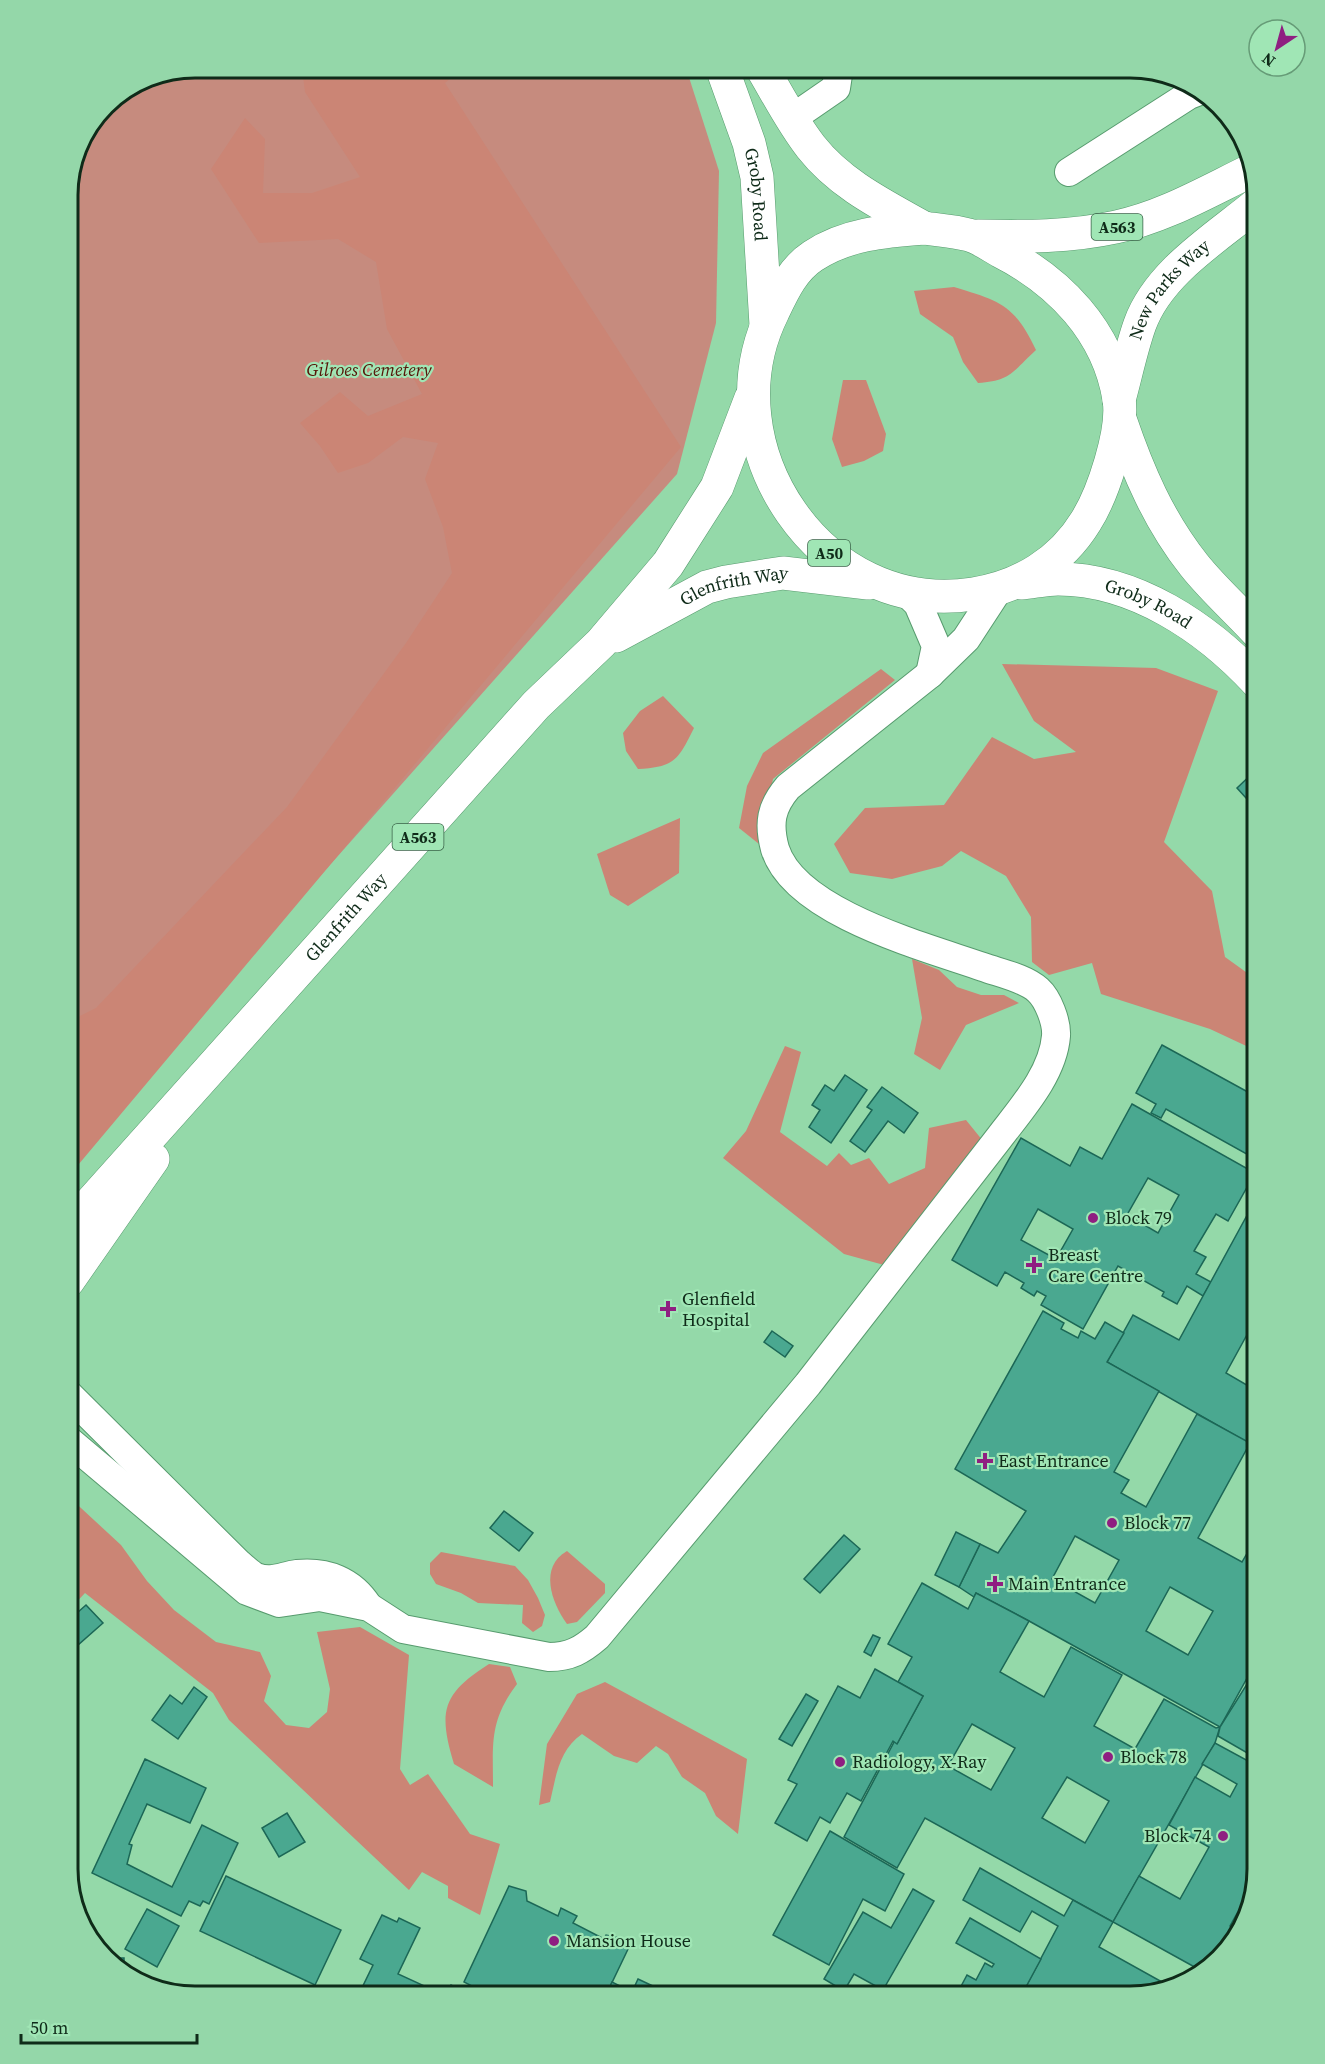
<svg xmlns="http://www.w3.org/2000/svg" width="1325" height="2064" font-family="'Source Serif 4',serif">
<rect width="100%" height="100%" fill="#94d9a9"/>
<!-- green -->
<polygon fill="#c68b7e" points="195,68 686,68 719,171 716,323 677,474 68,1160 68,187 77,146 105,105 146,77"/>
<!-- forest -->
<g fill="#cb8575">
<polygon points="302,68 462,68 445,83 681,447 68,1177 68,1022 96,1008 287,807 406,643 452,573 443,527 425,479 438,443 403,437 368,463 338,473 320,446 300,423 340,392 368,416 422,394 387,329 376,262 338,239 259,243 211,169 245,118 265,139 263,193 312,193 360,177 305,92"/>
<path d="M954 287C1000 301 1014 304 1036 350 1013 371 1011 381 978 383L963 362 953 337 920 314 914 291Z"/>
<polygon points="843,380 866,380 886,434 883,451 864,461 842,467 832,439"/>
<polygon points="1002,664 1156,668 1218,691 1164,842 1212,891 1225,957 1257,980 1257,1051 1210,1029 1101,994 1092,963 1049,975 1032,962 1031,917 1006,876 961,851 942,866 892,879 850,873 834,844 865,808 944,805 992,737 1034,759 1076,752 1034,721"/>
<polygon points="881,669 895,680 773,779 759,844 739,828 747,786 763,753"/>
<path d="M663 696 694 728C678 760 675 767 638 769L626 751 623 733 640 711Z"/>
<polygon points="680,818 679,873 628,906 610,895 597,854"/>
<polygon points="912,959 939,970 957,987 981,995 1004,995 1019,1003 966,1025 940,1070 914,1054 922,1018"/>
<polygon points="785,1046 801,1052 780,1132 827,1166 839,1153 851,1165 869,1158 889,1184 925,1168 929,1128 966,1120 983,1141 884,1265 844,1254 723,1158 746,1131"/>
<polygon points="68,1496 121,1545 147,1581 174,1610 216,1642 260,1652 271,1676 264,1701 286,1725 309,1728 327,1712 330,1689 317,1632 360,1627 409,1655 400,1769 410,1785 428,1774 470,1834 500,1844 480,1915 448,1898 448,1886 422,1872 409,1890 229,1720 213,1693 85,1593 68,1611"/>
<path d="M567 1551 605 1584V1593L577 1622 567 1624C551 1602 539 1567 567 1551Z"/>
<polygon points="441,1552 515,1566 528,1580 538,1598 545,1615 542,1626 533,1632 522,1623 523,1605 478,1603 461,1593 436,1584 430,1574 430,1563"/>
<path d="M489 1664 510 1667 517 1684C489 1721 493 1743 493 1787L454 1764C438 1711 442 1694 489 1664Z"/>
<path d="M605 1682 747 1759 738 1834 716 1816 705 1793 682 1777 668 1754 656 1746 637 1763 614 1756 582 1734C559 1750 556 1776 550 1802L539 1805 547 1744 577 1694Z"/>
</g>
<!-- building -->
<g fill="#4aa890" stroke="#1c6756" stroke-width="1.5" fill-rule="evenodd">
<polygon points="1255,771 1257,774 1257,810 1237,788"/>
<polygon points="1162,1045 1257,1097 1257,1147 1252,1157 1166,1109 1161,1118 1151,1113 1156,1104 1136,1093"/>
<polygon points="845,1075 867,1090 831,1143 809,1127 820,1110 812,1105 825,1085 834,1091"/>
<polygon points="882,1087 918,1113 904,1133 888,1121 865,1152 850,1141 872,1110 867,1107"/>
<path d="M1132 1104 1255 1173 1228 1221 1216 1214 1194 1251 1206 1257 1196 1274 1211 1282 1203 1296 1187 1286 1177 1304 1162 1296 1164 1292 1118 1266 1083 1329 1041 1305 1046 1296 1037 1291 1034 1296 1021 1288 1024 1283 1005 1272 997 1286 952 1260 1021 1138 1070 1166 1080 1147 1102 1159ZM1148 1178 1179 1195 1158 1233 1127 1215ZM1038 1209 1073 1229 1056 1259 1021 1240Z"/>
<polygon points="1257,1197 1257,1324 1254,1322 1226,1373 1257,1391 1257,1448 1107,1362 1133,1315 1179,1340"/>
<path d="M1043 1311 1064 1323 1061 1329 1078 1338 1081 1331 1095 1339 1105 1322 1124 1333 1107 1362 1159 1391 1114 1472 1129 1480 1121 1493 1146 1507 1197 1414 1250 1443 1198 1538 1242 1562 1257 1536V1660L1220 1727 1029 1621 976 1593 974 1597 959 1587 980 1544 998 1553 1026 1511 955 1469ZM1075 1536 1119 1560 1095 1603 1052 1579ZM1170 1587 1213 1611 1188 1655 1146 1631Z"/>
<polygon points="772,1331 793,1346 785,1357 764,1342"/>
<polygon points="504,1511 533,1533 519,1551 490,1528"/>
<polygon points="956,1532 980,1544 959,1587 935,1575"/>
<polygon points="844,1535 860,1549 820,1593 804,1579"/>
<path d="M922 1583 968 1609 976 1593 1029 1621 1000 1672 1044 1697 1071 1647 1122 1675 1094 1726 1135 1749 1164 1699 1216 1728 1220 1727 1215 1743 1113 1922 925 1818 897 1868 844 1837 902 1727 897 1744 923 1696 898 1682 912 1657 888 1644ZM972 1724 1015 1748 991 1790 948 1766ZM1067 1777 1109 1801 1085 1843 1042 1818Z"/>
<polygon points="86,1605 103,1623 70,1652 68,1649 68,1621"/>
<polygon points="873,1635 880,1638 871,1656 864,1652"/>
<polygon points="875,1669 923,1696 897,1744 893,1741 861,1801 847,1793 830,1823 820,1817 807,1841 775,1823 797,1784 788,1780 838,1686 860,1698"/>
<polygon points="1247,1684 1257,1690 1257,1869 1254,1883 1230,1926 1240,1933 1200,1970 1113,1922 1139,1876 1180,1899 1209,1847 1169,1825 1195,1777 1230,1797 1237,1784 1202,1764 1215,1743 1248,1761 1251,1755 1218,1736 1220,1727"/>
<polygon points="194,1687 207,1697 178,1739 152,1720 170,1695 182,1704"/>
<polygon points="806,1694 818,1701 792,1746 779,1739"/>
<polygon points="145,1759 206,1788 190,1823 147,1804 129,1844 132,1845 127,1864 172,1887 202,1825 238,1843 209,1904 203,1901 200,1906 189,1901 181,1916 92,1873"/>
<polygon points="287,1813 305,1842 279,1857 262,1828"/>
<polygon points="830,1831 904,1874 885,1911 863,1899 829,1965 773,1935"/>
<polygon points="980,1868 1064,1916 1073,1900 1113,1922 1099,1947 1171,1987 1130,1996 1021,1996 1058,1926 1032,1911 1020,1932 963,1900"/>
<polygon points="226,1876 341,1930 315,1985 200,1931"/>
<polygon points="509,1886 526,1891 527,1901 558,1916 561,1908 577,1916 573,1923 604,1939 606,1935 624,1939 630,1945 608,1991 618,1996 491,1996 464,1982"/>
<polygon points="913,1889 934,1901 883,1990 854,1974 844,1991 824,1979 863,1912 891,1928"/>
<polygon points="147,1909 179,1926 157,1967 125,1949"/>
<polygon points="382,1915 397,1922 399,1918 420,1928 398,1974 446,1996 451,1985 466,1992 464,1996 358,1996 373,1965 360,1959"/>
<polygon points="970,1918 1041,1959 1021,1996 946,1996 952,1986 959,1990 967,1975 976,1980 985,1963 992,1967 994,1964 956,1943"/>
<polygon points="109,1958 124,1958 124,1975"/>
<polygon points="638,1979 674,1996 618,1996 608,1991 612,1982 632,1992"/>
</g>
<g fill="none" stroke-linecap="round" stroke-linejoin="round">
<!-- minor casing -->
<g stroke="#579b6e" stroke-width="30">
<g id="minor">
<polyline points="791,119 836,88 839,68"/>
<polyline points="1069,172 1189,95 1202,90"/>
<polyline points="906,592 918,604 936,646 930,674"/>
<path d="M68 1394 238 1563C243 1567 250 1574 256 1577 271 1583 282 1576 297 1574 327 1571 352 1581 368 1606"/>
<path d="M68 1440 247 1591 279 1603 320 1597 369 1607 403 1629 549 1657C570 1657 582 1650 597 1637L808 1384 999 1138C1021 1109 1053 1074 1056 1036 1057 1022 1048 999 1038 990 1025 978 1000 973 983 967 926 947 795 913 775 849 768 823 771 807 788 787L930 674 966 639 998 590"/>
</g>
</g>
<!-- major casing -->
<g stroke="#579b6e" stroke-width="34">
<g id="major">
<path id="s1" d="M722 68 749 143 757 177 766 325"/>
<path d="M762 68C778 95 792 123 811 147 840 184 883 205 924 228"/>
</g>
</g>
<!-- highway casing -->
<g stroke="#579b6e" stroke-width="34">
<g id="highway">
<path d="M924 228C938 230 955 231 969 235 980 238 991 246 1000 251 1059 281 1108 331 1119 399 1124 431 1103 494 1086 521 1061 562 1020 587 973 594 822 618 706 446 773 312 783 291 793 269 813 256 846 234 885 231 924 228Z"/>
<path d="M978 236C1025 237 1070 237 1116 227 1164 217 1208 191 1252 170"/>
<path id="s2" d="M1119 400C1126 375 1131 349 1140 324 1159 272 1216 238 1257 204"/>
<path d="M1120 419C1138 472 1159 521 1194 565 1213 589 1237 610 1257 632"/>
<path id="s3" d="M1021 583C1033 582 1046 579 1058 579 1135 579 1207 628 1257 682"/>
<path id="s4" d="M616 636 707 587 726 582 783 573 868 583"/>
<path id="s5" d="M68 1228 536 705 601 643 668 564 717 487 751 398"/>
<polyline points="68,1281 153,1159"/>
</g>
</g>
<!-- minor -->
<use href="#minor" stroke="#fff" stroke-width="28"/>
<!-- major -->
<use href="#major" stroke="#fff" stroke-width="33"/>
<!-- highway -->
<use href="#highway" stroke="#fff" stroke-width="33"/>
</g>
<!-- markers -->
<g fill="#8f1f81" stroke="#a0e6b5" stroke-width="2">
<circle cx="1093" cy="1218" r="6"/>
<path d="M1031 1256h6v6h6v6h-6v6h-6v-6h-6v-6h6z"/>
<path d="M665 1300h6v6h6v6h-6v6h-6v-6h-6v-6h6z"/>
<path d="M982 1452h6v6h6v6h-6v6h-6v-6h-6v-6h6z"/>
<circle cx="1112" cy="1523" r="6"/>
<path d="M992 1575h6v6h6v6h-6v6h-6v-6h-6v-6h6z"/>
<circle cx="1108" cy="1757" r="6"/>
<circle cx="840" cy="1762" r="6"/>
<circle cx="1223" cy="1836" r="6"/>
<circle cx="554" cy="1941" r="6"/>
</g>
<g text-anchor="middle" stroke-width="4.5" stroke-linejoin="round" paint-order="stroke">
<!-- shield labels -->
<g fill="#a0e6b5" stroke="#3a6348" stroke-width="1.5">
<rect x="1091.5" y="214" width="51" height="26" rx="4.5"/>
<rect x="808" y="540" width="42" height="26" rx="4.5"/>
<rect x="392.5" y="824" width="51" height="26" rx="4.5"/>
</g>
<g font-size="16" font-weight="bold" fill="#0f2b19">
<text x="1117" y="233">A563</text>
<text x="829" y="559">A50</text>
<text x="418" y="843">A563</text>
</g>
<!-- street labels -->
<g font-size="18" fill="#0f2b19" stroke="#a0e6b5">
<text dy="6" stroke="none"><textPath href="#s1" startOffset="132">Groby Road</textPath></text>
<text dy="6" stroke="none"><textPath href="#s2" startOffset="124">New Parks Way</textPath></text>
<text dy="6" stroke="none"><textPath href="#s4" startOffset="130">Glenfrith Way</textPath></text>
<text dy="6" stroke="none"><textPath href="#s3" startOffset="132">Groby Road</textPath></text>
<text dy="6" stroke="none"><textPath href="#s5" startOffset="417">Glenfrith Way</textPath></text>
</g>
<!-- park labels -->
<g font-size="18" font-style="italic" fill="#561609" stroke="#a0e6b5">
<text x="369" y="376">Gilroes Cemetery</text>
</g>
<!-- poi labels -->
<g font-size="18" fill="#0f2b19" stroke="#a0e6b5" text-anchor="start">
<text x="1105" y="1224">Block 79</text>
<text x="1048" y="1261">Breast<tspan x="1048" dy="21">Care Centre</tspan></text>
<text x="682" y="1305">Glenfield<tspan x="682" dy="21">Hospital</tspan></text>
<text x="998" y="1467">East Entrance</text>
<text x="1124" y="1529">Block 77</text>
<text x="1008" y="1590">Main Entrance</text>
<text x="1120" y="1763">Block 78</text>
<text x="852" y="1768">Radiology, X-Ray</text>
<text x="1211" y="1842" text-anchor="end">Block 74</text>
<text x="566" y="1947">Mansion House</text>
</g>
</g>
<!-- crop -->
<path d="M0 0H1325V2064H0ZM195 78H1130A117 117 0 0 1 1247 195V1869A117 117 0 0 1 1130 1986H195A117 117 0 0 1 78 1869V195A117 117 0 0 1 195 78Z" fill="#94d7a9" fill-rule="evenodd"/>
<path fill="none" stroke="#0f2b19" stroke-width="3" d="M195 78H1130A117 117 0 0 1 1247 195V1869A117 117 0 0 1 1130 1986H195A117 117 0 0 1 78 1869V195A117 117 0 0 1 195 78Z"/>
<!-- north arrow -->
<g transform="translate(1277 48) rotate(216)"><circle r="28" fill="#a0e6b5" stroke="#669b77" stroke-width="1.5"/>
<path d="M0-4.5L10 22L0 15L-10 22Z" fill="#8f1f81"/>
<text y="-9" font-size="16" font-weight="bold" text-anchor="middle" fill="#0f2b19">N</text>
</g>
<!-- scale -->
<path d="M21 2034v9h176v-9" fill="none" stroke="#0f2b19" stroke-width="3"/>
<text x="30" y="2034" font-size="18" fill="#0f2b19" stroke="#a0e6b5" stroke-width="4.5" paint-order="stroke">50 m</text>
</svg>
